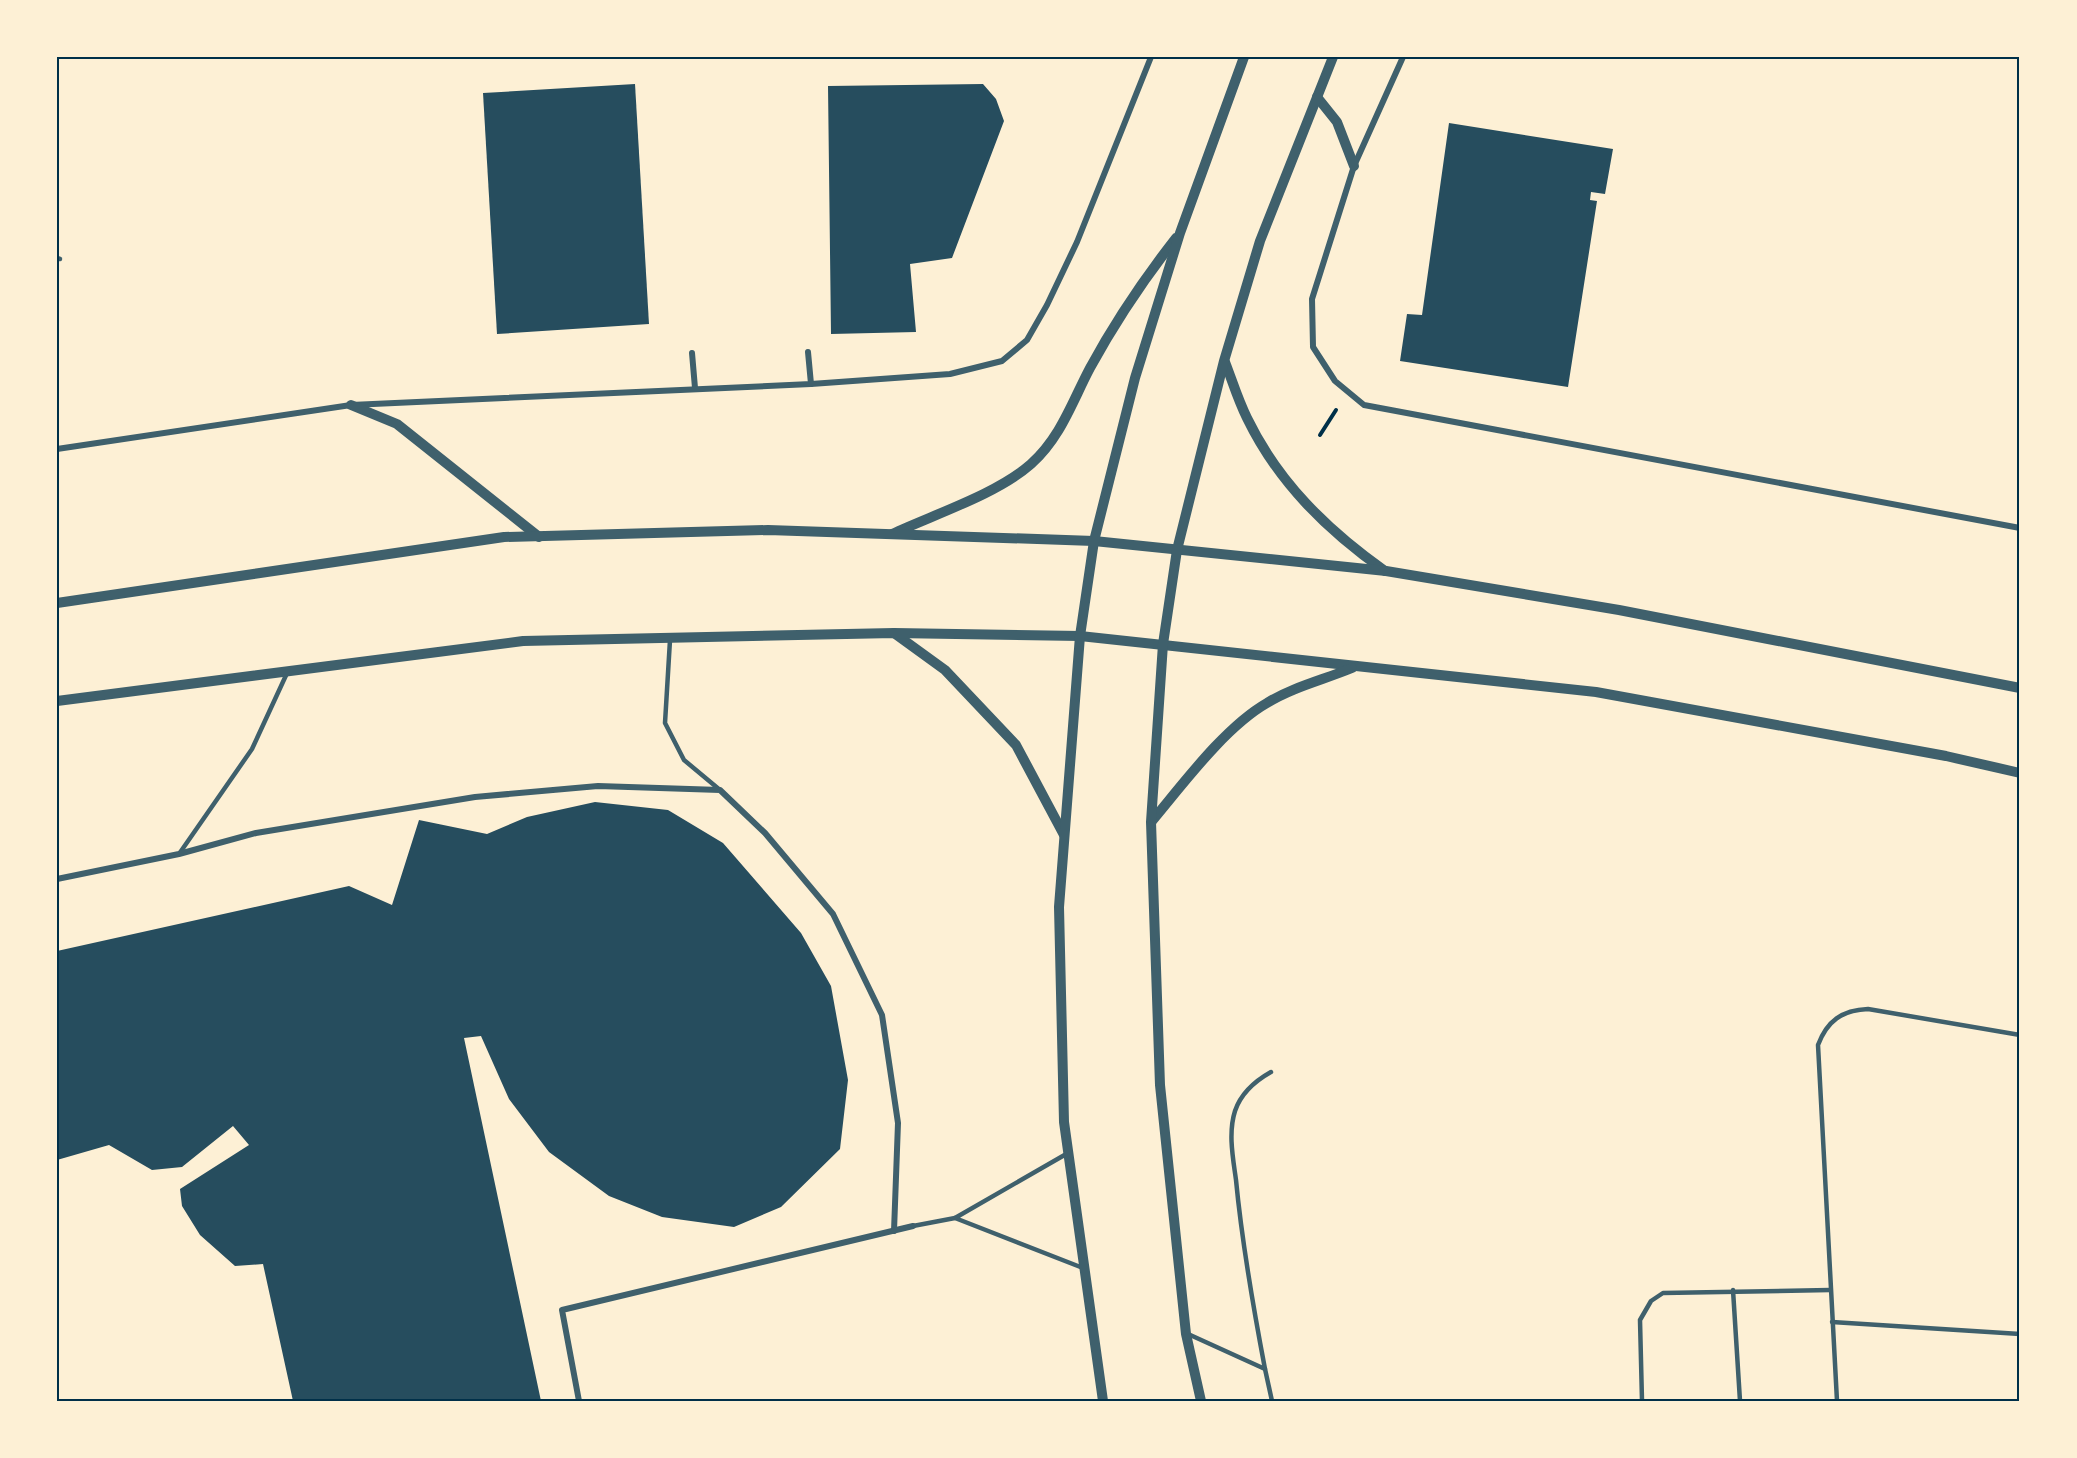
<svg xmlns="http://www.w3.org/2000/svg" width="2077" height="1458" font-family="Barlow,sans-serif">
<rect width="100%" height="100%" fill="#fdf0d5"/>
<!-- building -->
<g fill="#264d5e">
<polygon points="635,84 649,324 497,334 483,93"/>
<polygon points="983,84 996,99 1004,121 952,258 910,264 916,332 831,334 828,86"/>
<polygon points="1449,123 1613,149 1605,194 1591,192 1590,200 1597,201 1568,387 1400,361 1407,314 1422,315"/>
<polygon points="595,802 668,810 723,843 801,933 831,986 848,1080 840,1149 781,1207 734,1227 662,1217 609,1196 549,1152 509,1099 481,1036 464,1038 541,1401 293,1401 263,1264 235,1266 200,1235 182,1206 180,1189 249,1145 233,1126 182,1167 152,1170 109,1145 57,1160 57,951 349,886 392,905 419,820 487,834 527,817"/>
</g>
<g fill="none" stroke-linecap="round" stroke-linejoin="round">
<!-- path -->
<polyline stroke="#003049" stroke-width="4" points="1320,435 1336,410"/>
<!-- service -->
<g stroke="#3f606c" stroke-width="4.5">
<polyline points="57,258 60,259"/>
<polyline points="670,640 665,723 684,760 720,790"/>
<polyline points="179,854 252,749 288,671"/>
<polyline points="1068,1153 955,1218 1083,1268"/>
<polyline points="913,1226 955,1218"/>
<polyline points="1733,1290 1740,1401"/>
<polyline points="1832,1322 2020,1334"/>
<polyline points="1188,1334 1265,1369 1272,1401"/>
<path d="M1265 1369C1253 1306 1242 1243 1236 1180 1233 1158 1228 1133 1235 1111 1241 1093 1255 1081 1271 1072"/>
<polyline points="1642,1401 1640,1320 1651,1301 1663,1293 1830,1290"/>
<path d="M1837 1401 1818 1045C1827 1021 1842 1010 1868 1009L2020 1035"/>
</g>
<!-- minor -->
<g stroke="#3f606c" stroke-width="6">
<polyline points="1403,57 1354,166 1312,299 1313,347 1335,381 1364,405 2020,528"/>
<polyline points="808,352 811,384"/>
<polyline points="692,353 695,388"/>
<polyline points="57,449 351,405 811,384 950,374 1002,361 1027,340 1047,305 1077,242 1151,57"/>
<polyline points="57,879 179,854 256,833 475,797 598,786 720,790 765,833 833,914 882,1015 898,1123 894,1231"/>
<polyline points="579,1401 562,1310 913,1226"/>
</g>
<!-- tertiary -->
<g stroke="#3f606c" stroke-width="10">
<polyline points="1317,97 1337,122 1354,166"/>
<path d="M1225 362C1232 380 1238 400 1247 418 1278 482 1327 530 1385 571"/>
<polyline points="351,405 397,424 539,537"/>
<path d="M892 534C935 514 997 494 1031 464 1061 437 1072 402 1090 368 1115 322 1144 279 1176 238"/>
<polyline points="57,603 504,537 768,530 1094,541 1386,571 1619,610 2020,688"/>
<polyline points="894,633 945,670 1016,745 1064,835"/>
<polyline points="57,701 523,641 894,633 1080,636 1596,692 1946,756 2020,773"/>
<path d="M1152 821C1183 784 1225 727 1267 703 1293 687 1323 680 1352 668"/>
<polyline points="1103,1401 1064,1122 1059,907 1080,636 1094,541 1135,378 1180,233 1244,57"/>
<polyline points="1201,1401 1186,1334 1160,1085 1151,822 1163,644 1177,550 1224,361 1260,241 1333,57"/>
</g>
</g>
<!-- border -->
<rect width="2077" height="1458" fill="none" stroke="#fdf0d5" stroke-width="117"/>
<rect x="58" y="58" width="1960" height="1342" fill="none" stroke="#003049" stroke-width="2"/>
</svg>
